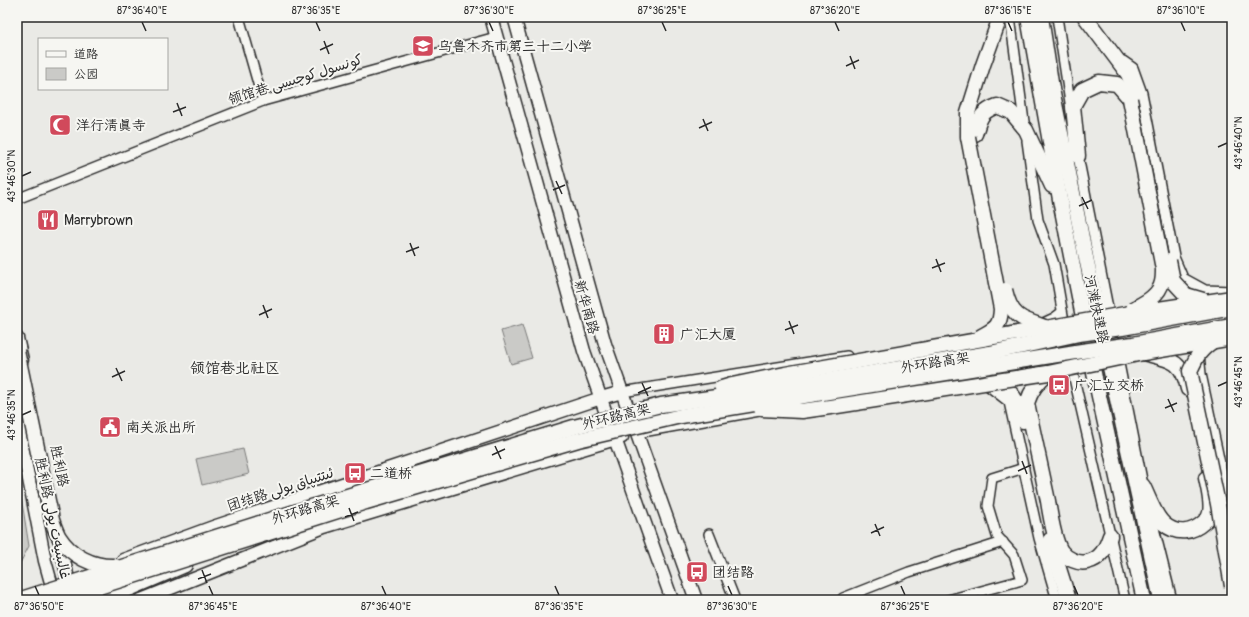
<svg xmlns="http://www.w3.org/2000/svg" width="1249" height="617" font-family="Pangolin,'Playpen Sans Arabic','LXGW WenKai TC',sans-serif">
<rect width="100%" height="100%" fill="#eaeae6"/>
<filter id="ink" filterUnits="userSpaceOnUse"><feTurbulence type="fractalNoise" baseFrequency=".025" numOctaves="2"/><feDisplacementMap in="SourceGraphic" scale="8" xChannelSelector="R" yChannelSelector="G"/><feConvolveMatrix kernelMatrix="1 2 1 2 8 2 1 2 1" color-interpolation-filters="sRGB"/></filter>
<g filter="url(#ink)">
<!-- green -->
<g fill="#cacac7" stroke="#7a7a79">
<polygon points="522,325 532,358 511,364 501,331"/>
<polygon points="243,449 249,474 202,485 196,459"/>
<polygon points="17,471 29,546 17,569"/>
</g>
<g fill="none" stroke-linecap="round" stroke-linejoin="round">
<!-- minor casing -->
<g stroke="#2b2b2b" stroke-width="12">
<g id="minor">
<polyline points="239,17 263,101"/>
<polyline points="1010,17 1025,129"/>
<polyline points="1057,17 1071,109"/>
<polyline points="1123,61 1133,68 1142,93 1174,257 1183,278 1205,290 1232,291"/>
<polyline points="1027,141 1038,220 1054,264 1074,378 1125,600"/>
<polyline points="1077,151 1144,490"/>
<polyline points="17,199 263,101 496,37"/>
<polyline points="1039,325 1054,318 1062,312"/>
<polyline points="1199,354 1201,374 1232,520"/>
<polyline points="1034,363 1038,362 1062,368"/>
<polyline points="958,376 987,385 1009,402 1039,538 1057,600"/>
<polyline points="622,392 847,356"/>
<polyline points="790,406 838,397"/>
<polyline points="637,433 765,410"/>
<polyline points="1149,508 1172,600"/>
<polyline points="709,534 735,600"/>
<polyline points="843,598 909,572 1003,542"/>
<polyline points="948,600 1022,580 1014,555 997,536 988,506 992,478 1024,468"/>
</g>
</g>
<!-- major casing -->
<g stroke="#2b2b2b" stroke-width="15">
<g id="major">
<polyline points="491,17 584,351 672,600"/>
<polyline points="514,17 605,344 696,600"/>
<polyline points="17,338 22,360"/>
<polyline points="17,418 45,561 55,597"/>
<polyline points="59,537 71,593"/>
<polyline points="123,560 216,526 601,398 622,392"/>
<polyline points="141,600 324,527 622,437"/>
</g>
</g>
<!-- highway casing -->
<g stroke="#2b2b2b" stroke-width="17">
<g id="highway">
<polyline points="1028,17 1061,205 1095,378 1144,600"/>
<polyline points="1041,17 1052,89 1085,253 1161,600"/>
<polyline points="1085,17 1128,74 1137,96"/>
<path d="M975 134C980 119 980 112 997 106L1011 112 1026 130 1052 186"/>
<polyline points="968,137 968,113 983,65 997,26 999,17"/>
<polyline points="1078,156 1073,106 1082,90 1099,82 1117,84 1130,99"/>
<path d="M1143 353C1170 360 1182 359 1188 389"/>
<path d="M1048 373C1038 381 1031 390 1027 403 1034 436 1041 468 1048 501 1050 514 1054 540 1061 551 1067 559 1078 564 1087 562 1101 559 1106 548 1110 536"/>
<path d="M992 381C1012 388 1018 401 1023 421"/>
<path d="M1143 486C1149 498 1154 515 1164 524 1177 535 1192 533 1204 522 1205 521 1207 520 1208 518 1214 509 1208 488 1206 478"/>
<polyline points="1050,540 1069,600"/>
<polyline points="103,600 185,565"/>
</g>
</g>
<!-- minor -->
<use href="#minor" stroke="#f6f6f2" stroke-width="9"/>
<!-- major -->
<use href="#major" stroke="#f6f6f2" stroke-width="12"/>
<!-- highway -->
<use href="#highway" stroke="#f6f6f2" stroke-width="14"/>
<!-- highway-bridge casing -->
<g stroke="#2b2b2b" stroke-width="17" stroke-linecap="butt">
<g id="highway-bridge">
<path d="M1130 99 1163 269C1163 273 1163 278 1162 282 1159 296 1144 303 1133 309"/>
<path d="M968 137 1001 309C1000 328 995 328 980 337"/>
<polyline points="1169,261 1173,281 1186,295 1203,300"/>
<path d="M1005 290C1011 317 1021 319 1045 327"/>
<path d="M1213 341C1199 351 1197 356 1190 371L1218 504 1232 586"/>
<path d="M17 351 52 520C54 526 56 532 59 537 71 556 93 567 115 566"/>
<polyline points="722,388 732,385 785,374 1125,314 1232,298"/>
<polyline points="761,409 802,411 837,406 1048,373 1143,353 1232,338"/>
<polyline points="18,600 288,514 574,427 661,405 805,384 990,353 1079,334 1122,328 1232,308"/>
<polyline points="58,600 366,502 578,440 681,416 1082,351 1133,344 1232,326"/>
</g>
</g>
<!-- highway-bridge -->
<use href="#highway-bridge" stroke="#f6f6f2" stroke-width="14"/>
</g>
</g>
<!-- ticks -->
<path fill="none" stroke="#2b2b2b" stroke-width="1.5" d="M142 22 146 31M316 22 320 31M489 22 493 31M662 22 666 31M835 22 839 31M1008 22 1012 31M1181 22 1185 31M324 41 329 54M320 50 333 44M850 56 855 69M846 66 859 60M177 103 182 116M173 112 186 107M703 119 708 131M699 128 712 122M1218 147 1227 143M22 176 31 172M556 181 562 194M553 190 565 185M1082 197 1088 209M1079 206 1092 200M410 243 415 256M406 252 419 247M936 259 941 272M932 268 945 263M263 305 268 318M259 315 272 309M789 321 794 334M785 330 798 325M116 368 122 381M112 377 125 371M642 383 648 396M1218 386 1227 382M638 393 651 387M1168 399 1174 412M1165 408 1177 403M22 415 31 411M495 446 501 459M492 455 505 449M1022 461 1027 474M1018 471 1031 465M349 508 354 521M345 517 358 512M875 524 880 536M871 533 884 527M202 570 207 583M198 579 211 574M35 586 39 595M209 586 213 595M382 586 386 595M555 586 559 595M728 586 732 595M901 586 905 595M1074 586 1078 595"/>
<!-- icons -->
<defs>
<g id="school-square" transform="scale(1.15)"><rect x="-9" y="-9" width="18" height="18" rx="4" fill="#d1495b" stroke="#f6f6f2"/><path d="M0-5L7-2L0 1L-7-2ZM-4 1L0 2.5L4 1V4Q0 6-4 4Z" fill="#fff"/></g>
<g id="mosque-square" transform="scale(1.15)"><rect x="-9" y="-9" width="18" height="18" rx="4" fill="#d1495b" stroke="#f6f6f2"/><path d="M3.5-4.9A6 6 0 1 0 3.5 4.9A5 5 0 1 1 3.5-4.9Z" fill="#fff"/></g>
<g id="restaurant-square" transform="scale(1.15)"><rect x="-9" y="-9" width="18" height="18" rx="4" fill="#d1495b" stroke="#f6f6f2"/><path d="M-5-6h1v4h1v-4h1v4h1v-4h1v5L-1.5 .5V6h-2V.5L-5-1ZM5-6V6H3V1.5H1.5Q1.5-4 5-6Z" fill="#fff"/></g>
<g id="building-square" transform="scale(1.15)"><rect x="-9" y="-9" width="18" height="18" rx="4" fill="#d1495b" stroke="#f6f6f2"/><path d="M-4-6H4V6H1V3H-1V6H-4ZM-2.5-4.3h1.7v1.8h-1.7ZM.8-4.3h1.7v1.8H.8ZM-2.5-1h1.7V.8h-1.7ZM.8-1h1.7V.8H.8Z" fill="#fff"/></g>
<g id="bus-square" transform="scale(1.15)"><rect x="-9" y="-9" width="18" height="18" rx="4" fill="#d1495b" stroke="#f6f6f2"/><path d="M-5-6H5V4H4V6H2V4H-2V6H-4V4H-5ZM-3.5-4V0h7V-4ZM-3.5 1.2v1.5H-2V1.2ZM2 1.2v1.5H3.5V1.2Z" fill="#fff"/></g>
<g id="civic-square" transform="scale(1.15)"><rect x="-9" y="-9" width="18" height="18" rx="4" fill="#d1495b" stroke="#f6f6f2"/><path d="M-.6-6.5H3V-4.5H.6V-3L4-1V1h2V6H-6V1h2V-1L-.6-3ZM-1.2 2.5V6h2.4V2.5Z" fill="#fff"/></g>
</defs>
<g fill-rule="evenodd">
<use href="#school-square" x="423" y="46"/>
<use href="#mosque-square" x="60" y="125"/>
<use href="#restaurant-square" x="48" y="220"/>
<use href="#building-square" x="664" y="334"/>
<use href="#bus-square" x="1059" y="385"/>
<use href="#civic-square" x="110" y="427"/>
<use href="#bus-square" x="355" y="473"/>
<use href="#bus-square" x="697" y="572"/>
</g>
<g text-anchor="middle" stroke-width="4" stroke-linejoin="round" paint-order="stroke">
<!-- poi labels -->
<g font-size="14" fill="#2b2b2b" stroke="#f6f6f2" text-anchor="start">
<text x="438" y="51">乌鲁木齐市第三十二小学</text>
<text x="76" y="130">洋行清真寺</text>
<text x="64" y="225">Marrybrown</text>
<text x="680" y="339">广汇大厦</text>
<text x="1074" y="390">广汇立交桥</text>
<text x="126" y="432">南关派出所</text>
<text x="370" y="478">二道桥</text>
<text x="712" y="577">团结路</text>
</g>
<!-- street labels -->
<g font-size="14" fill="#2b2b2b" stroke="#f6f6f2">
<text transform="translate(295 79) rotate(-17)" y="5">领馆巷 كونسول كوچىسى</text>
<text transform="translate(587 307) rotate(74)" y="5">新华南路</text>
<text transform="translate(1097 309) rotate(78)" y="5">河滩快速路</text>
<text transform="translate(935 362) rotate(-9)" y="5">外环路高架</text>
<text transform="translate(616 416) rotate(-14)" y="5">外环路高架</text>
<text transform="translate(60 466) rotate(78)" y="5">胜利路</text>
<text transform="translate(280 489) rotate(-18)" y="5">团结路 ئىتتىپاق يولى</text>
<text transform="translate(305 509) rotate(-17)" y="5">外环路高架</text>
<text transform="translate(53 518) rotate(78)" y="5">胜利路 غالىبىيەت يولى</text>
</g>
<!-- neighbourhood labels -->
<g font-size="15" fill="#2b2b2b" stroke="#f6f6f2">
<text x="235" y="373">领馆巷北社区</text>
</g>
</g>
<!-- margin -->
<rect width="1249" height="617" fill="none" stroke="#f6f6f2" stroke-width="44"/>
<!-- legend -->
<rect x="38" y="38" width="130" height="52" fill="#f6f6f2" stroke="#a5a5a2"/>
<rect x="46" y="51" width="20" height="6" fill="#f6f6f2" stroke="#a5a5a2"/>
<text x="74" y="58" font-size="12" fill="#2b2b2b">道路</text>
<rect x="46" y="68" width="20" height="12" fill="#cacac7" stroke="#a5a5a2"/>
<text x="74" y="78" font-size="12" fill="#2b2b2b">公园</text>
<rect x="22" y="22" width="1205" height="573" fill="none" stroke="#2b2b2b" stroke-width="1.5"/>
<g font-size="10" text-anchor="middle" fill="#2b2b2b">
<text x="142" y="14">87°36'40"E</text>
<text x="316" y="14">87°36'35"E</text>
<text x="489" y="14">87°36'30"E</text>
<text x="662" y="14">87°36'25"E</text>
<text x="835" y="14">87°36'20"E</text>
<text x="1008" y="14">87°36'15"E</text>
<text x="1181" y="14">87°36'10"E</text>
<text transform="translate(1238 143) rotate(-90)" y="4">43°46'40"N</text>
<text transform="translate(11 176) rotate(-90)" y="4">43°46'30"N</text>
<text transform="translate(1238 382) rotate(-90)" y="4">43°46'45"N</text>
<text transform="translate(11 415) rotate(-90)" y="4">43°46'35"N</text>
<text x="39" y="610">87°36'50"E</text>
<text x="213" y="610">87°36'45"E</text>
<text x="386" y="610">87°36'40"E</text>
<text x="559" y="610">87°36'35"E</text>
<text x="732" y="610">87°36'30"E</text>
<text x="905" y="610">87°36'25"E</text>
<text x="1078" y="610">87°36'20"E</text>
</g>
</svg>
